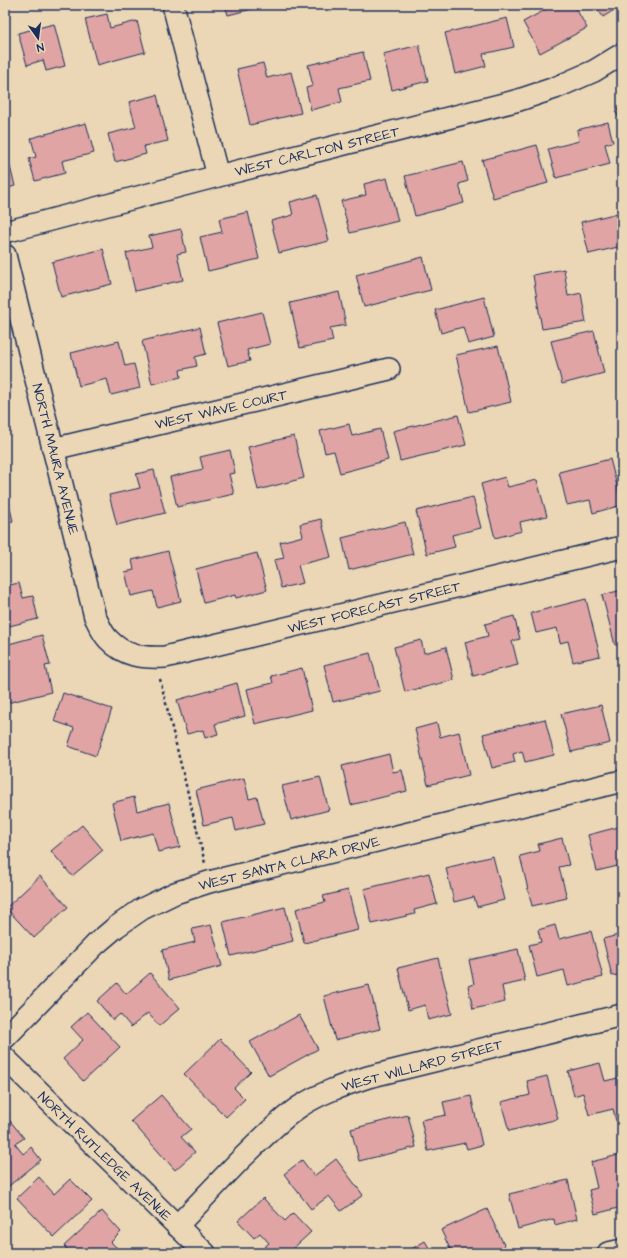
<svg xmlns="http://www.w3.org/2000/svg" width="627" height="1258" font-family="'Architects Daughter',sans-serif">
<rect width="100%" height="100%" fill="#ebd7b5"/>
<filter id="ink" filterUnits="userSpaceOnUse"><feTurbulence type="fractalNoise" baseFrequency=".025" numOctaves="2"/><feDisplacementMap in="SourceGraphic" scale="8" xChannelSelector="R" yChannelSelector="G"/><feConvolveMatrix kernelMatrix="1 2 1 2 8 2 1 2 1" color-interpolation-filters="sRGB"/></filter>
<g filter="url(#ink)">
<!-- building -->
<g fill="#dfa4a3" stroke="#1b2f5e">
<polygon points="225,5 268,5 228,15"/>
<polygon points="554,5 574,5 587,28 540,53 523,22"/>
<polygon points="595,5 622,5 603,17"/>
<polygon points="107,14 110,28 137,21 145,52 97,65 85,19"/>
<polygon points="507,18 514,47 483,54 486,66 455,74 445,33"/>
<polygon points="54,24 65,66 46,71 43,60 27,65 18,33"/>
<polygon points="419,45 428,81 392,90 383,54"/>
<polygon points="363,52 370,81 339,88 342,102 311,110 306,88 313,86 308,65"/>
<polygon points="263,63 267,78 291,72 301,113 250,125 237,69"/>
<polygon points="157,95 168,141 144,146 146,154 115,162 108,134 136,127 129,102"/>
<polygon points="622,107 622,123 615,111"/>
<polygon points="608,122 613,142 605,144 610,164 556,178 548,149 579,141 577,130"/>
<polygon points="86,123 94,153 62,161 65,173 35,181 29,159 36,157 31,138"/>
<polygon points="537,145 548,183 493,198 482,160"/>
<polygon points="5,159 8,159 15,186 5,189"/>
<polygon points="463,162 468,181 459,184 464,203 415,216 405,176"/>
<polygon points="387,178 398,221 350,233 341,201 366,195 364,184"/>
<polygon points="317,195 329,241 279,253 271,221 293,215 290,202"/>
<polygon points="248,212 259,259 208,271 200,237 222,232 219,219"/>
<polygon points="622,212 622,246 589,254 581,222"/>
<polygon points="181,229 186,252 177,254 183,280 135,291 126,253 152,247 149,236"/>
<polygon points="103,249 112,284 61,297 52,262"/>
<polygon points="423,257 431,290 364,307 356,275"/>
<polygon points="564,269 568,296 581,293 586,322 542,329 533,275"/>
<polygon points="339,292 346,325 330,328 333,341 300,348 290,303"/>
<polygon points="484,297 494,337 468,344 463,327 441,333 435,310"/>
<polygon points="262,312 270,344 247,350 250,361 228,366 217,323"/>
<polygon points="200,327 206,354 195,357 197,366 180,370 181,377 152,384 142,341"/>
<polygon points="594,331 604,373 562,384 551,341"/>
<polygon points="119,341 125,366 134,364 140,388 111,395 107,379 79,386 71,353"/>
<polygon points="498,346 511,402 469,412 456,355"/>
<polygon points="458,415 466,445 400,461 393,431"/>
<polygon points="349,424 352,436 380,429 388,460 340,473 334,451 325,453 320,431"/>
<polygon points="294,436 304,478 258,490 248,447"/>
<polygon points="230,450 235,473 229,474 234,494 177,507 170,477 203,469 200,457"/>
<polygon points="610,459 622,505 593,513 590,500 567,505 559,472"/>
<polygon points="154,470 165,513 117,525 109,495 140,488 136,474"/>
<polygon points="505,477 508,487 537,480 547,516 520,522 522,531 495,538 481,484"/>
<polygon points="5,491 6,491 13,521 5,523"/>
<polygon points="473,497 481,528 452,535 455,547 427,554 416,511"/>
<polygon points="321,519 331,557 298,565 303,583 281,588 274,560 284,558 280,542 303,536 300,524"/>
<polygon points="405,522 413,554 349,570 342,538"/>
<polygon points="168,551 181,601 157,607 153,591 131,596 125,572 134,570 132,560"/>
<polygon points="257,553 267,590 236,598 235,595 204,603 196,569"/>
<polygon points="19,583 23,598 33,596 38,619 5,627 5,586"/>
<polygon points="622,590 622,644 615,645 602,595"/>
<polygon points="586,599 600,656 573,662 568,641 560,643 557,628 536,633 531,613"/>
<polygon points="514,616 520,639 512,641 518,665 473,676 465,642 488,636 485,624"/>
<polygon points="42,635 50,665 45,666 51,692 7,703 5,696 5,645"/>
<polygon points="421,640 424,653 446,647 454,680 405,692 394,647"/>
<polygon points="370,653 380,691 333,702 324,665"/>
<polygon points="302,668 312,710 255,724 247,689 273,683 271,676"/>
<polygon points="237,683 245,716 215,724 218,734 205,738 203,730 187,734 177,700"/>
<polygon points="63,693 112,709 96,756 68,746 74,728 54,721"/>
<polygon points="601,705 610,743 571,752 561,714"/>
<polygon points="545,719 554,755 525,762 522,751 513,754 515,762 492,768 483,734"/>
<polygon points="437,723 440,737 459,732 469,775 428,785 415,729"/>
<polygon points="389,754 393,772 402,770 407,791 351,805 342,766"/>
<polygon points="320,777 329,810 291,820 282,786"/>
<polygon points="244,778 249,799 257,797 264,824 236,831 233,818 204,825 196,790"/>
<polygon points="134,797 137,811 169,803 180,847 158,852 153,833 121,841 112,803"/>
<polygon points="82,825 103,850 72,876 51,851"/>
<polygon points="622,826 622,865 597,871 588,835"/>
<polygon points="562,838 569,865 559,867 567,898 532,906 520,856 540,851 538,844"/>
<polygon points="493,856 504,900 477,907 474,897 454,902 446,868"/>
<polygon points="429,873 437,904 414,910 415,914 372,924 364,889"/>
<polygon points="40,876 68,907 34,938 6,908"/>
<polygon points="348,890 358,930 304,943 296,909 325,902 323,896"/>
<polygon points="285,907 293,941 231,956 223,922"/>
<polygon points="211,925 222,966 169,980 162,950 195,942 192,929"/>
<polygon points="555,925 559,939 591,931 603,977 568,986 564,970 537,977 529,945 541,942 538,930"/>
<polygon points="622,934 622,974 612,976 603,939"/>
<polygon points="518,949 525,981 502,986 505,1002 473,1009 468,986 474,984 469,960"/>
<polygon points="438,958 452,1014 428,1020 425,1005 408,1010 398,968"/>
<polygon points="150,973 180,1008 159,1026 148,1013 131,1027 120,1014 113,1020 97,1001 117,983 126,994"/>
<polygon points="369,985 380,1029 335,1040 324,996"/>
<polygon points="87,1012 120,1047 83,1081 63,1059 83,1040 71,1027"/>
<polygon points="299,1015 318,1049 269,1076 250,1042"/>
<polygon points="220,1039 251,1072 234,1088 245,1099 226,1117 184,1074"/>
<polygon points="600,1063 605,1081 622,1077 622,1119 616,1121 613,1109 589,1115 583,1093 574,1096 568,1071"/>
<polygon points="547,1076 558,1119 509,1131 501,1102 530,1095 527,1081"/>
<polygon points="161,1095 191,1129 181,1137 195,1152 175,1170 131,1121"/>
<polygon points="471,1096 482,1145 467,1149 465,1143 428,1151 421,1120 446,1115 443,1102"/>
<polygon points="408,1115 416,1147 359,1161 351,1129"/>
<polygon points="6,1116 24,1138 15,1144 23,1154 31,1147 41,1160 5,1189 5,1117"/>
<polygon points="622,1154 622,1191 621,1191 622,1207 595,1214 589,1190 597,1188 591,1162"/>
<polygon points="336,1159 363,1195 341,1211 329,1196 311,1209 284,1174 302,1160 314,1176"/>
<polygon points="39,1177 54,1194 70,1179 92,1201 54,1237 17,1198"/>
<polygon points="568,1180 577,1219 555,1225 554,1219 518,1229 509,1194"/>
<polygon points="263,1198 285,1221 293,1213 311,1232 288,1253 261,1253 260,1251 269,1243 260,1233 254,1238 238,1221"/>
<polygon points="487,1209 505,1247 492,1253 452,1253 441,1230"/>
<polygon points="102,1211 121,1232 111,1242 122,1253 71,1253 64,1246"/>
<polygon points="425,1241 432,1253 405,1253"/>
</g>
<g fill="none" stroke-linecap="round" stroke-linejoin="round">
<!-- minor casing -->
<g stroke="#1b2f5e" stroke-width="24">
<g id="minor">
<polyline points="173,5 218,176"/>
<polyline points="5,232 218,176 519,100 555,88 594,71 622,54"/>
<path d="M5 255 95 617C99 624 102 633 108 639 125 657 142 658 165 657L622 547"/>
<polyline points="53,449 389,369"/>
<polyline points="5,1038 96,944 116,927 142,909 175,893 209,882 622,781"/>
<polyline points="5,1058 205,1253"/>
<path d="M177 1226C198 1204 219 1182 240 1160 259 1142 277 1122 299 1107 320 1093 344 1085 368 1077L622 1015"/>
<polyline points="608,1253 622,1250"/>
</g>
</g>
<!-- path -->
<polyline stroke="#1b2f5e" stroke-width="2.5" stroke-dasharray="3 3" stroke-linecap="butt" points="160,679 205,863"/>
<!-- minor -->
<use href="#minor" stroke="#ebd7b5" stroke-width="21"/>
</g>
</g>
<g text-anchor="middle" stroke-width="3" stroke-linejoin="round" paint-order="stroke">
<!-- street labels -->
<g font-size="14" fill="#1b2f5e" stroke="#ebd7b5">
<text transform="translate(317 151) rotate(-14)" y="5">WEST CARLTON STREET</text>
<text transform="translate(221 409) rotate(-13)" y="5">WEST WAVE COURT</text>
<text transform="translate(56 459) rotate(76)" y="5">NORTH MAURA AVENUE</text>
<text transform="translate(374 607) rotate(-14)" y="5">WEST FORECAST STREET</text>
<text transform="translate(289 863) rotate(-14)" y="5">WEST SANTA CLARA DRIVE</text>
<text transform="translate(422 1065) rotate(-15)" y="5">WEST WILLARD STREET</text>
<text transform="translate(105 1156) rotate(44)" y="5">NORTH RUTLEDGE AVENUE</text>
</g>
</g>
<!-- margin -->
<rect width="627" height="1258" fill="none" stroke="#ebd7b5" stroke-width="20"/>
<rect x="10" y="10" width="607" height="1238" fill="none" stroke="#1b2f5e" stroke-width="1.5" filter="url(#ink)"/>
<!-- north arrow -->
<g transform="translate(38 38) rotate(166)" stroke="#ebd7b5" stroke-width="3" paint-order="stroke">
<path d="M0-3L7 15L0 10L-7 15Z" fill="#1b2f5e"/>
<text y="-6" font-size="11" font-weight="bold" text-anchor="middle" fill="#1b2f5e">N</text>
</g>
</svg>
